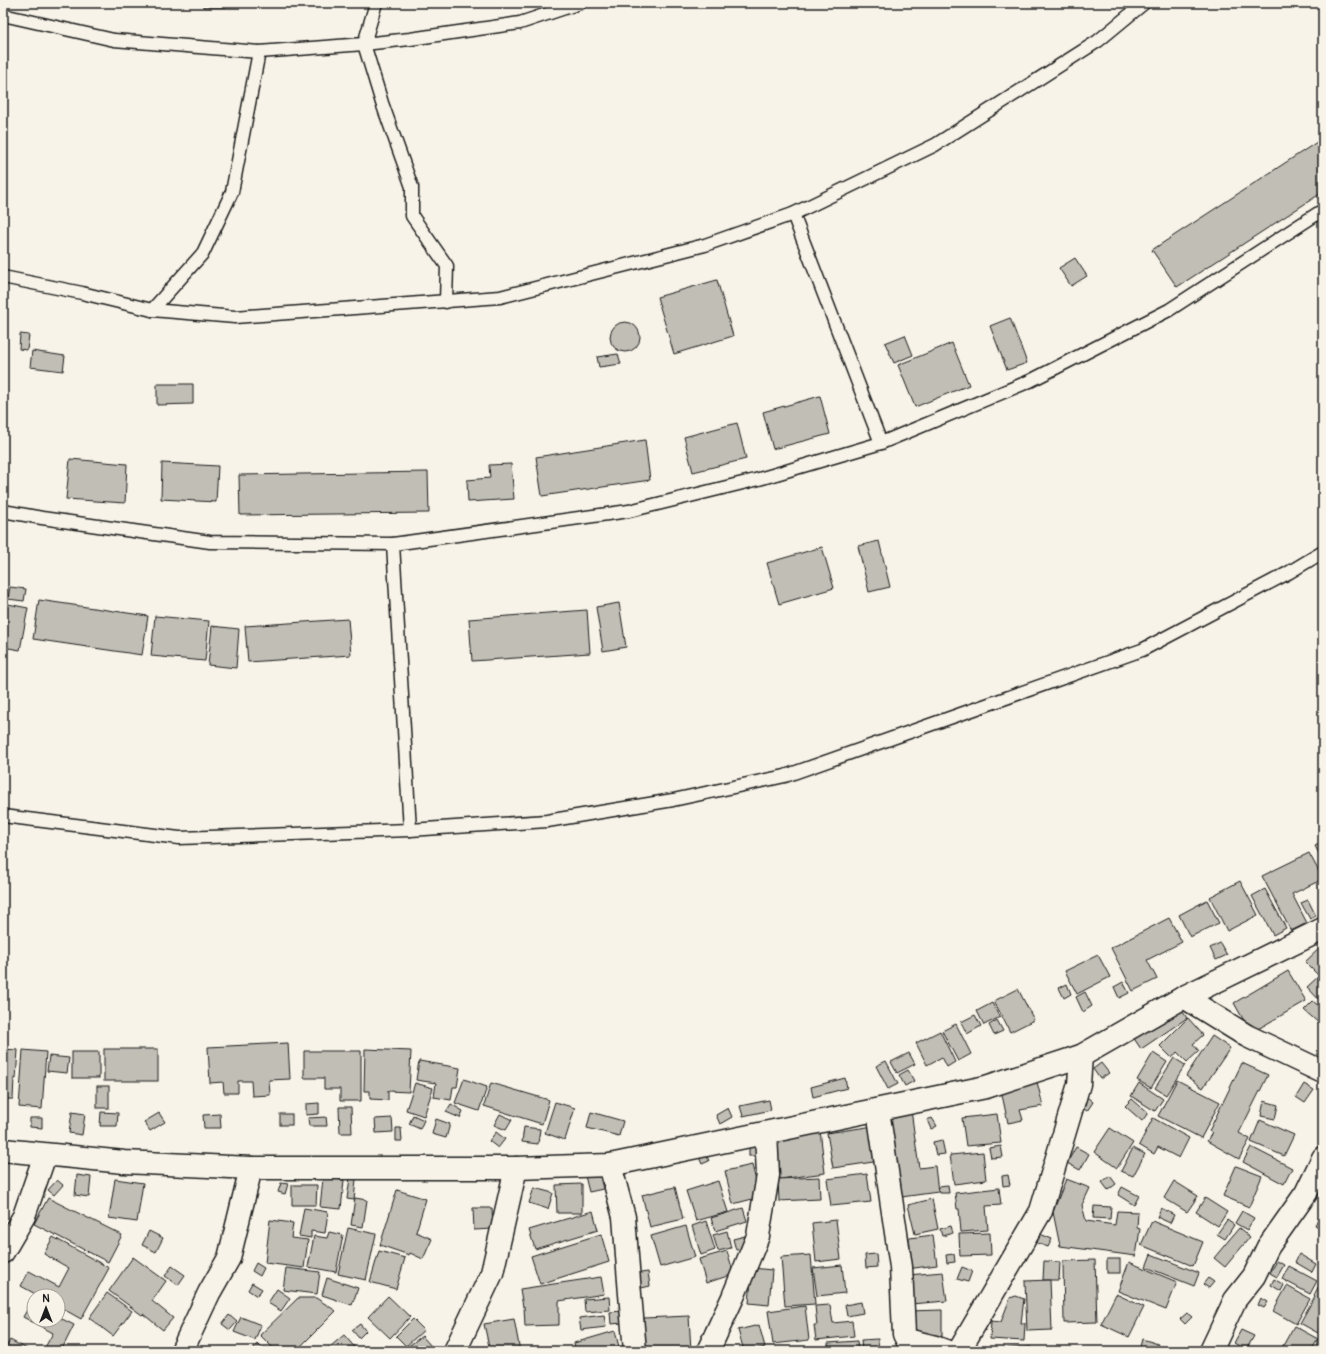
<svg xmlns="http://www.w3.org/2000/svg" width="1326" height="1354" font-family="Pangolin,sans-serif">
<rect width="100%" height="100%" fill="#f7f3e8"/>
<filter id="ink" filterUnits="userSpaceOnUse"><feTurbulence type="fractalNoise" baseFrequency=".025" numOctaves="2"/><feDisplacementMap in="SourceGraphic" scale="8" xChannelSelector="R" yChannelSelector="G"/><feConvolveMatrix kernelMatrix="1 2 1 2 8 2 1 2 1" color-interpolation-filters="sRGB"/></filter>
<g filter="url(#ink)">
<!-- building -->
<g fill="#c0beb5" stroke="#1c1c1c">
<rect x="203" y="3" width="28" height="4"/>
<polygon points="1317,142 1323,151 1323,192 1177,287 1152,250"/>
<polygon points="1075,258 1087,276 1071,286 1059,268"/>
<polygon points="717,280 733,336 674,354 657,297"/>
<polygon points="1010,318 1027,363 1007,370 990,326"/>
<circle cx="625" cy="337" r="15"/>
<polygon points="20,334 29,335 27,350 19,349"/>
<polygon points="905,335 913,355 894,363 885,343"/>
<polygon points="952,343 969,385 915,407 898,365"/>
<polygon points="32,351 65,356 63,371 30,367"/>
<polygon points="618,354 621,364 599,367 597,357"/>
<polygon points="157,384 193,384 193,404 157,405"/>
<polygon points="820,396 830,434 773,449 763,412"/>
<polygon points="737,423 746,459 693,472 684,437"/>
<polygon points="645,440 650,480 542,496 536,457"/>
<polygon points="70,459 127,464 125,503 66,499"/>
<polygon points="162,463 218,466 216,502 161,499"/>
<polygon points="511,464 514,499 468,502 467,480 490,478 489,465"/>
<polygon points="428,472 429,513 240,515 239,475"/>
<polygon points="879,541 890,587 869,592 858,546"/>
<polygon points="822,547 834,588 779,604 767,563"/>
<polygon points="10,587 26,589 24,601 8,599"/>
<polygon points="39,600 148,616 142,655 33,639"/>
<polygon points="3,603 28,608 20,650 3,647"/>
<polygon points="619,603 626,647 603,651 596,607"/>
<polygon points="587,610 590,653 472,661 469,619"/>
<polygon points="155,616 209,621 205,661 151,656"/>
<polygon points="348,619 351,655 248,662 245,626"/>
<polygon points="212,626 239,629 236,668 208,665"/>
<polygon points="1323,842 1323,861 1315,846"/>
<polygon points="1309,853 1323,879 1292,894 1307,923 1291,931 1262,876"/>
<polygon points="1240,881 1258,915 1227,931 1210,897"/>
<polygon points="1323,886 1323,895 1319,887"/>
<polygon points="1265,889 1286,928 1273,935 1252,896"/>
<polygon points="1207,900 1219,923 1190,937 1179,915"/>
<polygon points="1308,900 1316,916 1310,919 1301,903"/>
<polygon points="1169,918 1182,942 1147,960 1157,979 1133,991 1111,948"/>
<polygon points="1220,943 1227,955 1216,960 1210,948"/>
<polygon points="1323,945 1323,1004 1307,987 1319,976 1305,962"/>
<polygon points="1098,955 1110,977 1077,994 1065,971"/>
<polygon points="1288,971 1306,1001 1251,1033 1234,1003"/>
<polygon points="1123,982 1129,993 1119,998 1114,987"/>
<polygon points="1067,984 1071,994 1064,998 1059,988"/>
<polygon points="1018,989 1034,1020 1010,1032 994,1001"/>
<polygon points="1085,992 1092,1006 1083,1012 1076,997"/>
<polygon points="1313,1001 1323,1010 1323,1022 1321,1025 1304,1010"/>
<polygon points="992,1003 1000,1017 984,1025 977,1011"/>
<polygon points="1179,1006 1187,1018 1141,1049 1133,1037"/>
<polygon points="975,1015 981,1026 967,1034 961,1022"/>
<polygon points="1188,1018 1203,1035 1193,1044 1199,1051 1187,1062 1177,1052 1172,1058 1160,1046"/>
<polygon points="997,1020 1003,1031 994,1035 989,1025"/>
<polygon points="956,1024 971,1054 958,1061 942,1031"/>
<polygon points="940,1031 955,1062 947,1067 942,1057 927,1065 916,1043"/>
<polygon points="1212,1036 1230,1048 1203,1088 1186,1076"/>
<polygon points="288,1043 290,1079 269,1080 270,1095 252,1096 251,1081 238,1081 238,1093 224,1093 223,1082 210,1083 208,1047"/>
<polygon points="1323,1044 1323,1056 1319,1054"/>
<polygon points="3,1049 18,1050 16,1079 14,1078 13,1099 3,1099"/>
<rect x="104" y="1049" width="54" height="32"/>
<polygon points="365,1049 411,1051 409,1092 388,1091 388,1100 370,1099 370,1091 364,1091"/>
<polygon points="23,1050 46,1052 42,1109 19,1107"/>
<polygon points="304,1051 361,1051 361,1101 340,1101 340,1089 324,1089 324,1078 304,1078"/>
<rect x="72" y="1052" width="27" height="26"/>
<polygon points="909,1053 915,1064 897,1073 891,1062"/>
<polygon points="1153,1053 1167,1062 1151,1088 1137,1080"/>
<polygon points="49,1056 69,1058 67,1073 47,1071"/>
<polygon points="1174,1058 1185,1065 1166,1095 1155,1088"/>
<polygon points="419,1061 460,1068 457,1087 453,1087 451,1100 434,1097 436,1083 416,1080"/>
<polygon points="886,1061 898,1084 888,1089 876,1066"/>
<polygon points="1101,1063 1109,1073 1100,1079 1093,1069"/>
<polygon points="1242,1063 1268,1075 1239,1133 1250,1139 1239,1159 1207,1141 1212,1133 1209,1131"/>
<polygon points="908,1070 914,1081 905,1086 899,1075"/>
<polygon points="845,1078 847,1088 813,1097 811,1087"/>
<polygon points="464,1079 487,1087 479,1111 455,1103"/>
<polygon points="1177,1080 1220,1102 1201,1138 1158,1116"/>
<polygon points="1037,1082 1043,1106 1020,1110 1023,1120 1008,1123 1001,1090"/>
<polygon points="415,1083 433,1088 424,1116 406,1110"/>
<polygon points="491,1083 549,1100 542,1124 484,1106"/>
<polygon points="1139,1083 1163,1099 1155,1111 1131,1096"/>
<polygon points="1304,1084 1314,1090 1305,1103 1296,1097"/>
<rect x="97" y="1086" width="12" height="22"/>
<polygon points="1083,1094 1093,1102 1087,1111 1076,1104"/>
<polygon points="1132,1099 1148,1113 1142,1121 1125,1106"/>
<polygon points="769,1100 771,1110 743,1116 740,1106"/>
<polygon points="1264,1101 1278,1105 1275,1119 1261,1116"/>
<polygon points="555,1102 575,1108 565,1140 545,1133"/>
<polygon points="319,1103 319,1114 306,1115 306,1104"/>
<polygon points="451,1104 463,1111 460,1118 446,1112"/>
<polygon points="339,1107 351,1107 352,1133 340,1133"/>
<polygon points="728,1108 732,1117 720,1124 716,1115"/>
<polygon points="911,1110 919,1168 935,1166 938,1192 894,1198 882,1113"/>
<polygon points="72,1112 85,1114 82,1135 69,1133"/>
<polygon points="101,1112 118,1113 117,1126 100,1126"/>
<polygon points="591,1112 623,1121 619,1136 587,1128"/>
<polygon points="159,1113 165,1122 150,1131 144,1122"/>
<polygon points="220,1114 221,1128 204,1128 203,1115"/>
<rect x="280" y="1114" width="12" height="11"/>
<polygon points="500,1114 512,1120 506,1130 494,1125"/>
<polygon points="997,1114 1001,1143 966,1146 962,1118"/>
<polygon points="413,1115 424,1120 420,1129 409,1124"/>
<polygon points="326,1117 327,1126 309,1126 308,1118"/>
<polygon points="30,1118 42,1118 42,1128 30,1127"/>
<polygon points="392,1118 393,1132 376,1133 375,1119"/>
<polygon points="932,1118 937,1126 931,1129 927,1120"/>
<polygon points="1153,1118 1189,1138 1179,1158 1158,1147 1154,1154 1139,1145"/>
<polygon points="436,1119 450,1124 446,1138 432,1134"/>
<polygon points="1260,1120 1294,1135 1284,1156 1251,1142"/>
<polygon points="874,1126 880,1161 833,1168 827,1133"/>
<polygon points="524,1127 540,1129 538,1144 522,1142"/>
<polygon points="396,1128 401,1128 402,1141 396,1141"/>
<polygon points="1110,1128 1133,1143 1117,1168 1094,1152"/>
<polygon points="820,1130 825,1173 780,1179 774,1136"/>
<polygon points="496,1132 505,1139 498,1148 489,1141"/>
<polygon points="942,1140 945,1154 936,1155 933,1142"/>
<rect x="749" y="1145" width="13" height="11"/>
<polygon points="1001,1146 1003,1157 991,1158 989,1148"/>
<polygon points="1076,1147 1089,1154 1080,1170 1067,1163"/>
<polygon points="1251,1147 1292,1168 1284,1184 1243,1162"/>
<polygon points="1133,1148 1145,1154 1133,1176 1121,1171"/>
<polygon points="705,1151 709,1161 702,1164 698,1155"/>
<polygon points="983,1152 986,1180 954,1184 950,1155"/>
<polygon points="752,1165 760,1197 733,1204 725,1171"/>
<polygon points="1236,1166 1262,1176 1249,1207 1223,1196"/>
<polygon points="599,1173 603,1189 589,1192 585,1176"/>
<polygon points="867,1174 871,1202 831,1206 827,1179"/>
<polygon points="77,1175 91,1177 89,1197 75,1195"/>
<polygon points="1008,1175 1010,1185 1003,1186 1002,1176"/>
<polygon points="1110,1176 1116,1184 1108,1190 1102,1182"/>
<polygon points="819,1177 820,1199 779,1201 778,1179"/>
<polygon points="323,1178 344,1180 341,1209 320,1207"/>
<polygon points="350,1178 356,1179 354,1200 347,1199"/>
<polygon points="115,1179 143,1183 137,1222 109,1218"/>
<polygon points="1066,1179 1090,1188 1082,1205 1086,1221 1115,1225 1117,1211 1138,1212 1137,1228 1140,1229 1136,1256 1060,1246 1053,1212"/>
<polygon points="57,1180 63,1185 54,1195 48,1190"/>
<polygon points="718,1181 728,1212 696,1221 686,1191"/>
<polygon points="1174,1181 1198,1196 1187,1212 1164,1198"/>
<polygon points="281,1183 288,1184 285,1194 278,1192"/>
<polygon points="582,1184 582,1213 557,1213 556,1185"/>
<polygon points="292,1185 317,1185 316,1205 292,1205"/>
<polygon points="948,1185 949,1193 940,1193 939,1186"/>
<polygon points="675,1187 683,1219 650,1227 642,1195"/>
<polygon points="1122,1187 1139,1196 1134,1205 1118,1195"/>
<polygon points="534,1188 553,1193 548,1209 529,1203"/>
<polygon points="999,1188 1001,1205 986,1206 988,1230 961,1232 959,1209 957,1209 955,1193"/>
<polygon points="397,1190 426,1199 416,1232 432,1239 423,1259 410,1253 409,1255 380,1245"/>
<polygon points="48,1198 122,1235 108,1262 34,1224"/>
<polygon points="355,1198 367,1200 363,1227 351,1225"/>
<polygon points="1205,1198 1227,1212 1218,1226 1196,1212"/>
<polygon points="932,1199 938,1229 915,1234 908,1205"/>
<polygon points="1094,1206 1111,1207 1110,1219 1093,1218"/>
<polygon points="304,1208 328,1212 325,1233 311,1231 311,1238 299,1236"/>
<polygon points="473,1208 492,1208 493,1229 474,1230"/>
<polygon points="743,1208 747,1221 715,1231 711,1218"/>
<polygon points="1161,1208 1174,1215 1170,1223 1157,1217"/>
<polygon points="1323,1209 1323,1229 1315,1225"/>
<polygon points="593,1211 598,1230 535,1249 529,1230"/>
<polygon points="1242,1211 1254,1218 1247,1230 1235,1223"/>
<polygon points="270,1220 293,1223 291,1238 308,1240 304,1268 265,1263"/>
<polygon points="836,1220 841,1259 816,1262 812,1223"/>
<polygon points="1227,1220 1234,1225 1225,1239 1217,1234"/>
<polygon points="706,1221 715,1250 701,1255 692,1226"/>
<polygon points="1152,1221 1203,1242 1193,1266 1141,1245"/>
<polygon points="686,1226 695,1257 660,1267 651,1236"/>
<polygon points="951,1226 953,1233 942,1236 940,1229"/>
<polygon points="348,1228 376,1234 366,1280 338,1274"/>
<polygon points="1239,1228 1250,1237 1225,1267 1214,1258"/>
<polygon points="149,1231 163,1238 156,1252 142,1245"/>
<polygon points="727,1231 731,1248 718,1251 713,1235"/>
<polygon points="329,1232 343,1235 336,1272 308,1267 314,1236 327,1238"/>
<polygon points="990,1233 991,1255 960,1256 959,1234"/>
<polygon points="601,1234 609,1262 540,1284 531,1256"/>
<polygon points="1040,1234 1052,1239 1048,1247 1037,1243"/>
<polygon points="933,1235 937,1265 907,1269 902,1239"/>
<polygon points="745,1236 747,1248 736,1250 733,1239"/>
<polygon points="53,1237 109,1268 81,1319 58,1306 58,1296 39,1296 21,1286 29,1271 59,1287 69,1268 44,1254"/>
<polygon points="379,1251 405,1258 396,1289 370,1282"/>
<polygon points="727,1251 734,1274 706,1283 699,1259"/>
<polygon points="876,1254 877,1267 866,1268 865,1255"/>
<polygon points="954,1254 955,1262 947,1263 946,1255"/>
<polygon points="1151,1254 1199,1273 1194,1286 1146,1267"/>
<polygon points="1299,1254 1316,1264 1312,1272 1295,1262"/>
<polygon points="811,1255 815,1304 785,1306 781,1257"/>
<polygon points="133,1257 166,1281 152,1301 173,1318 163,1330 143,1314 142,1315 109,1291"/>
<rect x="1107" y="1259" width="13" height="14"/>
<polygon points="1095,1260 1097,1322 1064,1323 1063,1261"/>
<polygon points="1044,1261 1060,1262 1059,1280 1043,1280"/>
<polygon points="1277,1261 1284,1265 1277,1277 1270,1273"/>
<polygon points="1129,1262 1177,1282 1166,1310 1118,1291"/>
<polygon points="256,1263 264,1268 260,1276 252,1271"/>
<polygon points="842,1265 845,1293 817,1296 813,1268"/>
<polygon points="172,1266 185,1275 178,1285 165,1276"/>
<polygon points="1289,1266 1317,1281 1310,1294 1282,1279"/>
<polygon points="1323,1266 1323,1276 1319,1274"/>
<polygon points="962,1267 972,1271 968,1282 957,1279"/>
<polygon points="286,1268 320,1272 317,1294 283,1290"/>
<polygon points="752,1268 772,1270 769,1305 749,1303"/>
<polygon points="648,1272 650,1286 637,1289 634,1274"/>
<polygon points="943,1272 947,1301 911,1304 908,1275"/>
<polygon points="601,1277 604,1294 559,1301 559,1325 525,1326 524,1306 523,1307 520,1289"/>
<polygon points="327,1278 358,1288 352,1305 322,1295"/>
<polygon points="1208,1278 1214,1282 1209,1288 1203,1284"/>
<polygon points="1274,1279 1284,1285 1281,1291 1271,1285"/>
<polygon points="1050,1280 1052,1330 1027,1331 1025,1281"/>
<polygon points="1322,1280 1323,1281 1323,1325 1318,1333 1300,1323 1315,1296 1314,1295"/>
<polygon points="252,1283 262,1289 257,1296 248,1290"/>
<polygon points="1287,1286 1310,1299 1296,1324 1273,1311"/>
<polygon points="277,1289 290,1298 281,1311 268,1303"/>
<polygon points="107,1293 132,1311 113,1336 89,1318"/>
<polygon points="1116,1294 1144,1307 1129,1337 1101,1324"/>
<polygon points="388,1296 410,1317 390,1338 368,1317"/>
<polygon points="1016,1296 1024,1299 1021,1323 1025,1323 1024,1341 990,1339 991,1321 1001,1322 1010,1298"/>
<polygon points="609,1297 610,1310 585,1312 584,1299"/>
<polygon points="298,1298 316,1298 336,1311 296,1351 276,1351 260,1335"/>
<polygon points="1261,1298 1268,1302 1264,1308 1258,1305"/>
<polygon points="861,1302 863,1313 847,1316 845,1305"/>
<polygon points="31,1303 34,1304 34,1320 58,1320 58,1317 74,1325 61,1351 43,1351 53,1333 23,1317"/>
<polygon points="830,1305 833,1323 852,1321 854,1336 816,1340 814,1325 817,1325 815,1306"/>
<polygon points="805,1306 809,1340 773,1344 768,1311"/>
<polygon points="942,1310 942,1336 909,1336 908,1311"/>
<polygon points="622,1311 623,1323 611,1324 610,1312"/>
<polygon points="1187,1313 1192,1317 1185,1324 1180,1319"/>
<polygon points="229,1315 237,1322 230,1330 222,1324"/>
<polygon points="604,1315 606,1327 581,1330 579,1318"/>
<polygon points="689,1316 691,1351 645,1351 644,1318"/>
<polygon points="241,1317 261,1325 255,1340 234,1332"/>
<polygon points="413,1319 424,1330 406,1346 396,1336"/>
<polygon points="514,1319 520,1351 490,1351 484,1324"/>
<polygon points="360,1324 366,1331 359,1338 352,1330"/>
<polygon points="759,1325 765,1347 750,1351 744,1351 738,1330"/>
<polygon points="1294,1326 1318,1339 1311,1351 1280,1351"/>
<polygon points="1241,1330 1254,1336 1246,1350 1234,1343"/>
<polygon points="615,1331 620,1351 576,1351 574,1343"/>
<polygon points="344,1335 358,1351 325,1351"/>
<polygon points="422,1336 431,1346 424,1351 402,1351"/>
<polygon points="878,1339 879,1351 862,1351 861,1340"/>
<polygon points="1142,1339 1158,1344 1156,1351 1139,1351"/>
<polygon points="10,1340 31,1351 4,1351"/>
<polygon points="857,1341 858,1351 829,1351 828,1343"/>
<polygon points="257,1344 267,1351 252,1351"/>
<polygon points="1223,1345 1235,1351 1220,1351"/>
<polygon points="307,1347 311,1351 303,1351"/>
<polygon points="1031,1347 1031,1351 1000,1351 1000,1349"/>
<polygon points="1060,1349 1060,1351 1035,1351 1035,1350"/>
</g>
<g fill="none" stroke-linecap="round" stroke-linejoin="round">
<!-- lane casing -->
<g stroke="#1c1c1c" stroke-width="15">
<g id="lane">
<polyline points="376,3 364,44 382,103 412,187 412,216 447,266 446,302"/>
<polyline points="3,15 114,40 259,52 364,44 410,39 520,23 580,3"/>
<polyline points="793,214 881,443"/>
<polyline points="3,277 82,293 152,310 235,317 500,297 705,245 793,214 935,145 1098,41 1144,3"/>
<polyline points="152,310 203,253 232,192 259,52"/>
<polyline points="3,511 42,518 210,542 393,544 629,511 759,479 881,443 1030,381 1169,310 1323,210"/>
<polyline points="393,544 410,830"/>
<polyline points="3,816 179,838 410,830 547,821 673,800 785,776 1142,650 1288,573 1323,552"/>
</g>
</g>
<!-- street casing -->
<g stroke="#1c1c1c" stroke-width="25">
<g id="street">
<polyline points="1184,997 1247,1036 1323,1072"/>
<polyline points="878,1110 901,1267 904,1334 907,1340 935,1347 946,1351"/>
<polyline points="3,1150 124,1162 251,1168 516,1168 610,1165 986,1087 1081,1056 1184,997 1323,929"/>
<polyline points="610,1165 624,1217 630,1294 635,1351"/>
<polyline points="3,1252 24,1216 45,1155"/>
<polyline points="182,1351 209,1293 229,1258 251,1168"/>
<polyline points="455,1351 492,1273 516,1168"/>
<polyline points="708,1351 733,1297 758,1236 768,1175 766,1133"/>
<polyline points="959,1351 1041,1211 1079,1084 1081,1056"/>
<polyline points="1211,1351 1235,1300 1254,1276 1268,1247 1306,1193 1323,1158"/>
</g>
</g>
<!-- lane -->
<use href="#lane" stroke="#f7f3e8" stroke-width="12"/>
<!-- street -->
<use href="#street" stroke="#f7f3e8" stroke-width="22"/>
</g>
</g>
<!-- margin -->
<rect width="1326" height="1354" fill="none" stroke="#f7f3e8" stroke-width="16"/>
<rect x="8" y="8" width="1310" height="1338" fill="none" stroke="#1c1c1c" stroke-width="1.5" filter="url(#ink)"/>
<!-- north arrow -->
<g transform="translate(46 1308)"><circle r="19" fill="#f7f3e8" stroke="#9f9d96"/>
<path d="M0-3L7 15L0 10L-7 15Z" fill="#1c1c1c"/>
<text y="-6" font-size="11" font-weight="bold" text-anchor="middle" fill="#1c1c1c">N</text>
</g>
</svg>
